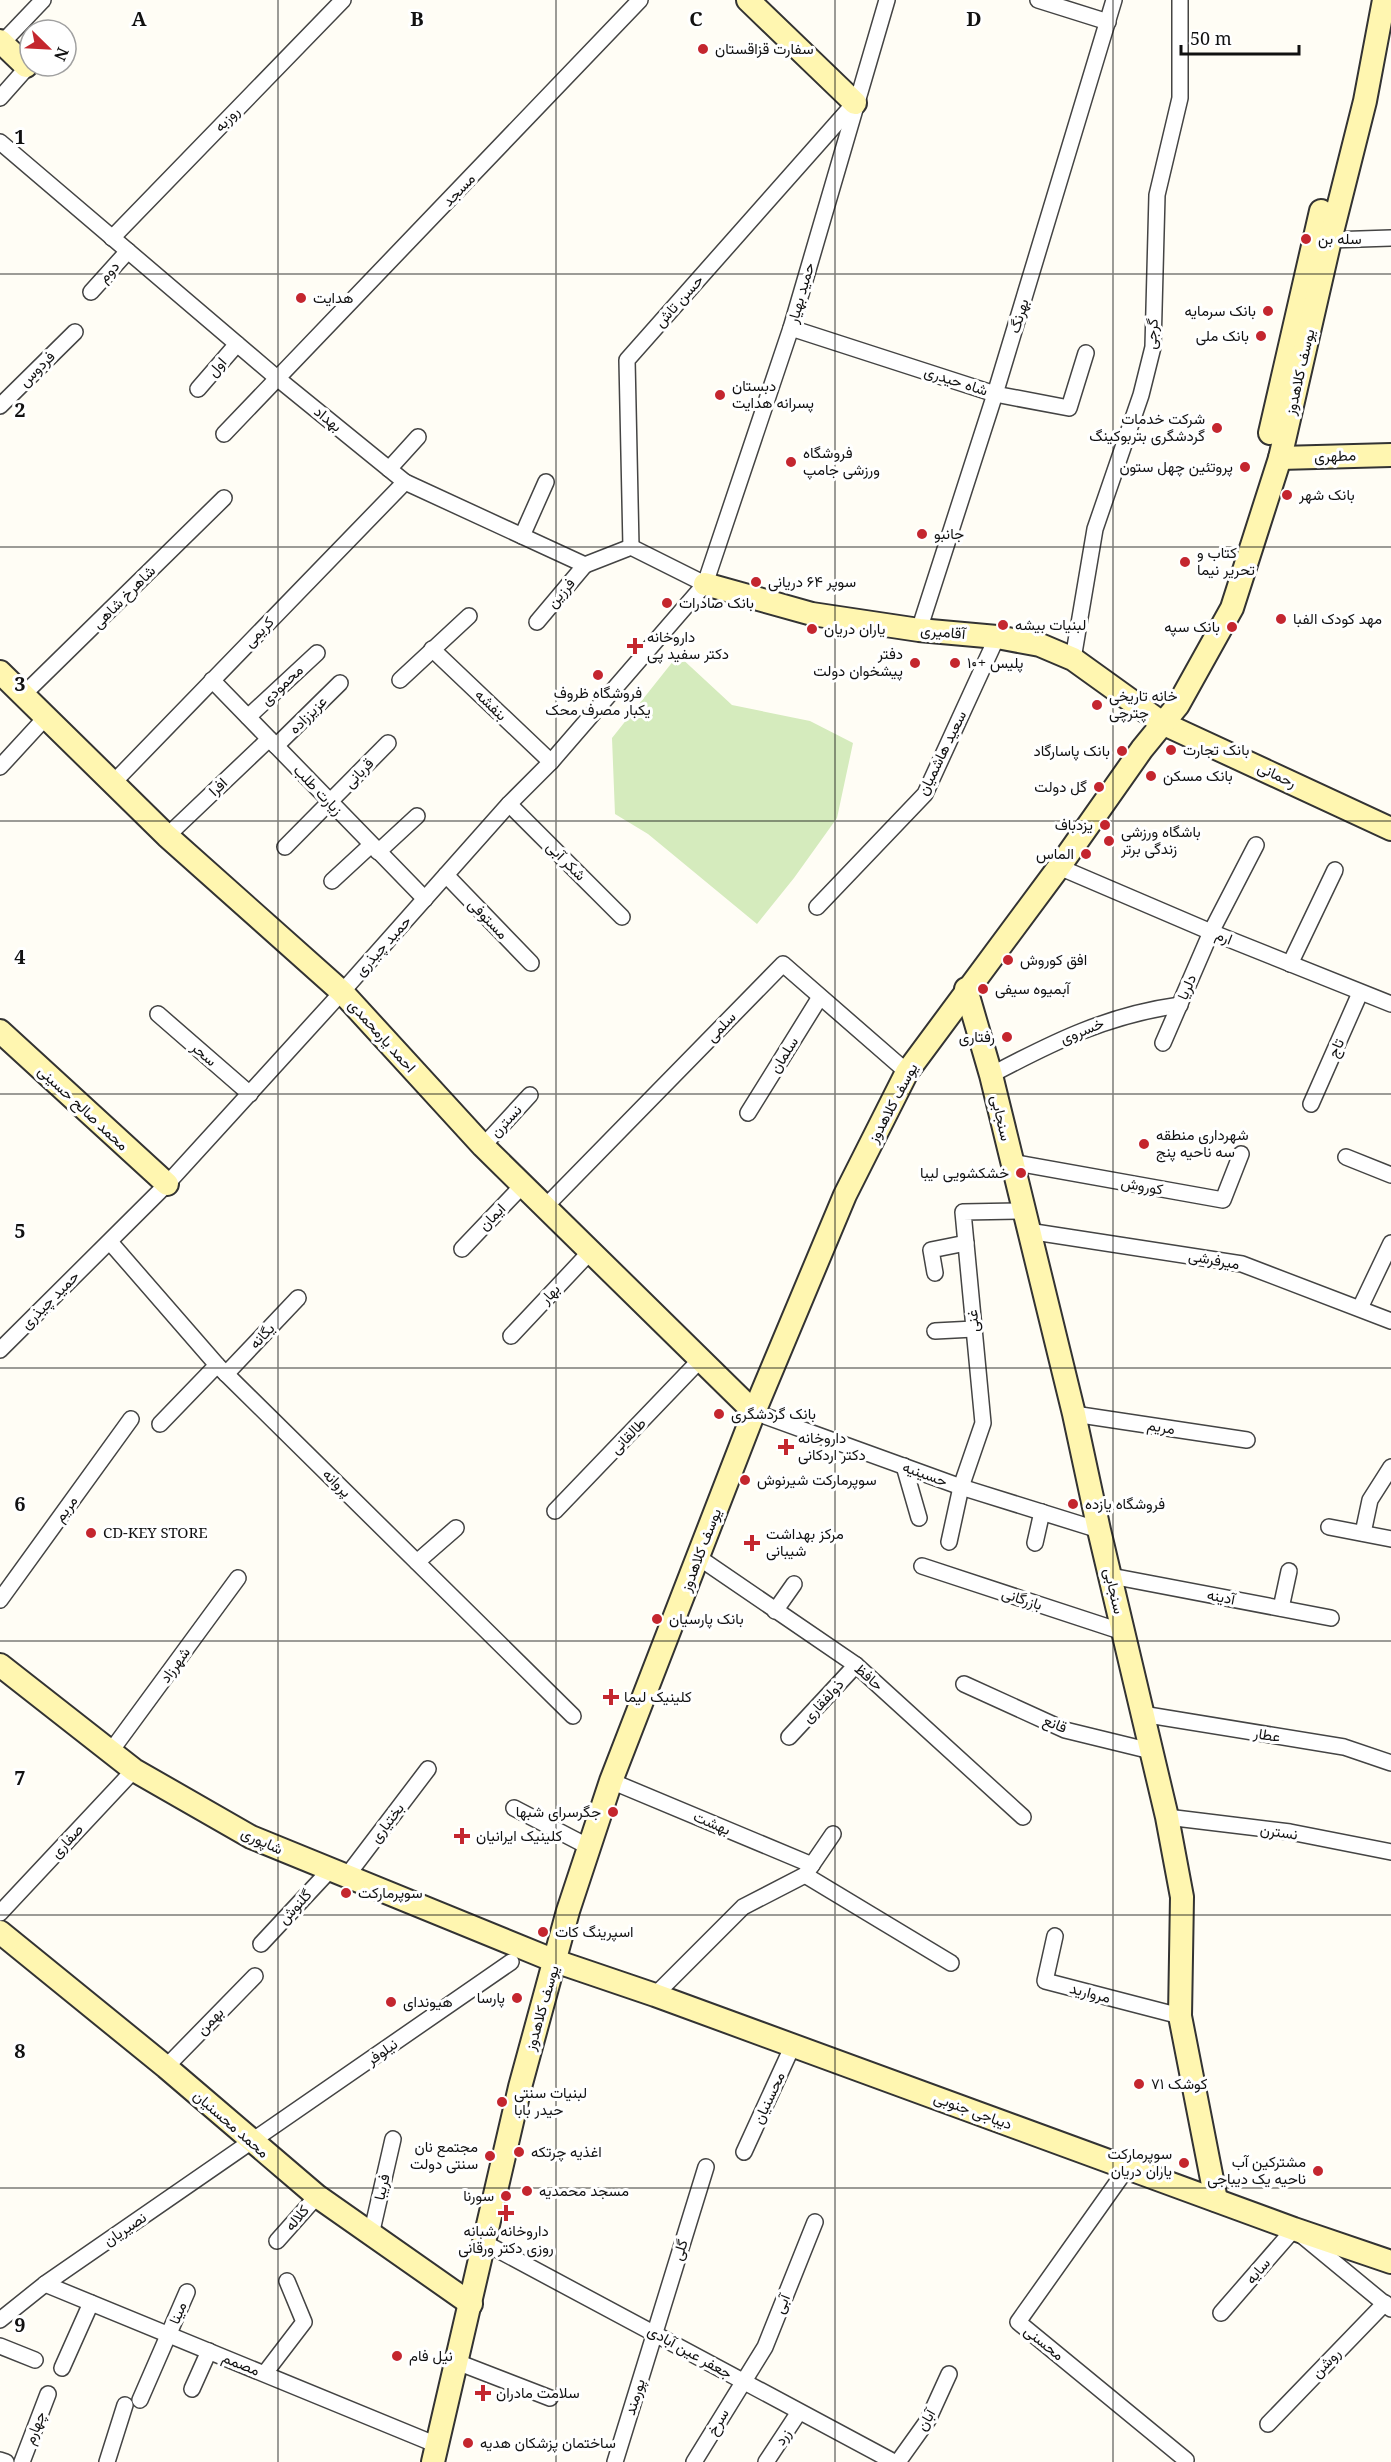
<svg xmlns="http://www.w3.org/2000/svg" width="1391" height="2462" font-family="'Noto Serif',Vazirmatn,serif">
<rect width="100%" height="100%" fill="#fffdf5"/>
<!-- green -->
<polygon fill="#d5ebbd" points="678,655 732,705 810,721 853,743 837,818 794,878 757,924 648,834 615,814 612,738"/>
<g fill="none" stroke-linecap="round" stroke-linejoin="round">
<!-- street casing -->
<g stroke="#444" stroke-width="18">
<g id="street">
<polyline points="1038,0 1108,22"/>
<polyline points="2,43 43,0"/>
<polyline points="0,98 24,71 26,66"/>
<polyline points="0,142 277,378 405,482 585,565 631,547 705,584"/>
<polyline points="112,238 343,0"/>
<polyline points="1330,240 1391,238"/>
<polyline points="91,292 128,251"/>
<polyline points="791,328 995,394 1069,408 1086,353"/>
<polyline points="198,389 237,344"/>
<polyline points="0,406 75,332"/>
<polyline points="224,434 640,0"/>
<polyline points="389,469 418,437"/>
<polyline points="522,536 546,482"/>
<polyline points="631,547 627,360 851,107"/>
<polyline points="537,622 585,565"/>
<polyline points="919,630 995,394 1114,0"/>
<polyline points="432,649 551,762"/>
<polyline points="1073,659 1095,529 1141,395 1153,347 1157,195 1180,98 1180,0"/>
<polyline points="212,680 425,899"/>
<polyline points="400,680 469,616"/>
<polyline points="23,695 224,498"/>
<polyline points="248,717 317,653"/>
<polyline points="276,746 340,683"/>
<polyline points="0,767 46,717"/>
<polyline points="113,783 405,482"/>
<polyline points="509,804 622,917"/>
<polyline points="167,836 269,739"/>
<polyline points="285,847 388,743"/>
<polyline points="378,852 417,816"/>
<polyline points="1059,867 1211,932 1391,1004"/>
<polyline points="446,875 531,963"/>
<polyline points="332,881 371,845"/>
<polyline points="817,907 925,794 997,637"/>
<polyline points="1290,964 1335,870"/>
<polyline points="158,1014 250,1094"/>
<polyline points="1163,1043 1211,932 1256,845"/>
<path d="M991 1075C1055 1041 1108 1015 1180 1005"/>
<polyline points="1311,1104 1360,993"/>
<polyline points="748,1113 820,997"/>
<polyline points="483,1146 530,1095"/>
<polyline points="1346,1157 1391,1175"/>
<polyline points="1011,1162 1223,1200 1241,1154"/>
<polyline points="544,1208 783,964 907,1072"/>
<polyline points="1028,1231 1242,1264 1391,1321"/>
<polyline points="110,1242 217,1365 573,1716"/>
<polyline points="462,1249 522,1186"/>
<polyline points="935,1273 931,1250 966,1243"/>
<polyline points="1360,1308 1391,1243"/>
<polyline points="935,1331 974,1329"/>
<polyline points="511,1336 590,1252"/>
<polyline points="0,1350 167,1184 342,992 509,804 551,762 705,584 791,328 887,0"/>
<polyline points="226,1374 298,1298"/>
<polyline points="754,1412 961,1487 1099,1530"/>
<polyline points="1074,1414 1247,1440"/>
<polyline points="160,1424 217,1365"/>
<polyline points="904,1466 919,1518"/>
<polyline points="555,1511 700,1360"/>
<polyline points="1329,1527 1391,1539"/>
<polyline points="1363,1533 1370,1500 1391,1467"/>
<polyline points="949,1542 961,1487 983,1423 963,1212 1023,1211"/>
<polyline points="1035,1543 1042,1512"/>
<polyline points="698,1557 856,1665 1023,1817"/>
<polyline points="417,1562 456,1528"/>
<polyline points="922,1566 1123,1632"/>
<polyline points="1111,1576 1331,1618"/>
<polyline points="0,1600 131,1419"/>
<polyline points="1281,1608 1289,1571"/>
<polyline points="775,1611 794,1584"/>
<polyline points="964,1684 1065,1730 1151,1751"/>
<polyline points="1142,1714 1344,1747 1391,1763"/>
<polyline points="789,1737 856,1665"/>
<polyline points="111,1751 238,1578"/>
<polyline points="611,1781 812,1865"/>
<polyline points="514,1808 589,1847"/>
<polyline points="1167,1817 1290,1832 1391,1852"/>
<polyline points="805,1875 951,1963"/>
<polyline points="346,1877 428,1769"/>
<polyline points="0,1913 134,1770"/>
<polyline points="1055,1936 1045,1981 1180,2016"/>
<polyline points="261,1944 330,1870"/>
<polyline points="655,1995 743,1907 805,1875 833,1834"/>
<polyline points="166,2067 255,1976"/>
<polyline points="744,2152 793,2045"/>
<polyline points="1128,2167 1018,2322 1186,2460 1184,2462"/>
<polyline points="371,2235 393,2139"/>
<polyline points="277,2241 317,2196"/>
<polyline points="485,2243 894,2462"/>
<polyline points="45,2284 437,2445"/>
<polyline points="1221,2313 1294,2229 1391,2309"/>
<polyline points="0,2320 45,2284 511,1962"/>
<polyline points="0,2346 35,2360"/>
<polyline points="457,2362 550,2398"/>
<polyline points="62,2368 91,2303"/>
<polyline points="265,2373 304,2322 287,2281"/>
<polyline points="192,2389 209,2351"/>
<polyline points="140,2400 187,2292"/>
<polyline points="1268,2424 1385,2303"/>
<polyline points="0,2460 6,2462"/>
<polyline points="22,2462 48,2394"/>
<polyline points="107,2462 125,2405"/>
<polyline points="615,2462 706,2167"/>
<polyline points="694,2462 765,2347 815,2222"/>
<polyline points="766,2462 799,2412"/>
<polyline points="898,2462 928,2420 949,2374"/>
</g>
</g>
<!-- secondary casing -->
<g stroke="#333" stroke-width="26">
<g id="secondary">
<polyline points="748,0 855,103"/>
<polyline points="0,41 26,66"/>
<polyline points="1270,433 1321,211"/>
<polyline points="1280,458 1391,455"/>
<polyline points="705,584 812,614 919,630 997,637 1040,645 1073,659 1162,723 1391,829"/>
<polyline points="0,672 167,836 342,992 483,1146 754,1412"/>
<polyline points="966,989 991,1075 1074,1414 1099,1530 1167,1817 1182,1897 1180,2016 1216,2200"/>
<polyline points="0,1031 167,1184"/>
<polyline points="0,1665 134,1770 251,1837 555,1961 655,1995 1294,2229 1391,2262"/>
<polyline points="0,1932 166,2067 317,2196 471,2304"/>
<polyline points="433,2462 520,2087 568,1911 611,1781 754,1412 845,1195 907,1072 1059,867 1142,749 1178,705 1232,608 1280,458 1330,240 1365,101 1384,0"/>
</g>
</g>
<!-- street -->
<use href="#street" stroke="#fff" stroke-width="15"/>
<!-- secondary -->
<use href="#secondary" stroke="#fff6b0" stroke-width="22"/>
</g>
<!-- grid -->
<path fill="none" stroke="#111" stroke-width="1.5" stroke-opacity="0.55" d="M278 0V2462M556 0V2462M835 0V2462M1113 0V2462M0 274H1391M0 547H1391M0 821H1391M0 1094H1391M0 1368H1391M0 1641H1391M0 1915H1391M0 2188H1391"/>
<!-- markers -->
<g fill="#c4262e" stroke="#fff" stroke-width="2">
<circle cx="703" cy="49" r="6"/>
<circle cx="1306" cy="239" r="6"/>
<circle cx="301" cy="298" r="6"/>
<circle cx="1268" cy="311" r="6"/>
<circle cx="1261" cy="336" r="6"/>
<circle cx="720" cy="395" r="6"/>
<circle cx="1217" cy="428" r="6"/>
<circle cx="791" cy="462" r="6"/>
<circle cx="1245" cy="467" r="6"/>
<circle cx="1287" cy="495" r="6"/>
<circle cx="922" cy="534" r="6"/>
<circle cx="1185" cy="562" r="6"/>
<circle cx="756" cy="582" r="6"/>
<circle cx="667" cy="603" r="6"/>
<circle cx="1281" cy="619" r="6"/>
<circle cx="1003" cy="625" r="6"/>
<circle cx="1232" cy="627" r="6"/>
<circle cx="812" cy="629" r="6"/>
<path d="M632 637h6v6h6v6h-6v6h-6v-6h-6v-6h6z"/>
<circle cx="915" cy="663" r="6"/>
<circle cx="955" cy="663" r="6"/>
<circle cx="598" cy="675" r="6"/>
<circle cx="1097" cy="705" r="6"/>
<circle cx="1171" cy="750" r="6"/>
<circle cx="1122" cy="751" r="6"/>
<circle cx="1151" cy="776" r="6"/>
<circle cx="1099" cy="787" r="6"/>
<circle cx="1105" cy="825" r="6"/>
<circle cx="1109" cy="841" r="6"/>
<circle cx="1086" cy="854" r="6"/>
<circle cx="1008" cy="960" r="6"/>
<circle cx="983" cy="989" r="6"/>
<circle cx="1007" cy="1037" r="6"/>
<circle cx="1144" cy="1144" r="6"/>
<circle cx="1021" cy="1173" r="6"/>
<circle cx="719" cy="1414" r="6"/>
<path d="M783 1438h6v6h6v6h-6v6h-6v-6h-6v-6h6z"/>
<circle cx="745" cy="1480" r="6"/>
<circle cx="1073" cy="1504" r="6"/>
<circle cx="91" cy="1533" r="6"/>
<path d="M749 1534h6v6h6v6h-6v6h-6v-6h-6v-6h6z"/>
<circle cx="657" cy="1619" r="6"/>
<path d="M608 1688h6v6h6v6h-6v6h-6v-6h-6v-6h6z"/>
<circle cx="613" cy="1812" r="6"/>
<path d="M459 1827h6v6h6v6h-6v6h-6v-6h-6v-6h6z"/>
<circle cx="346" cy="1893" r="6"/>
<circle cx="543" cy="1932" r="6"/>
<circle cx="517" cy="1998" r="6"/>
<circle cx="391" cy="2002" r="6"/>
<circle cx="1139" cy="2084" r="6"/>
<circle cx="502" cy="2102" r="6"/>
<circle cx="519" cy="2152" r="6"/>
<circle cx="490" cy="2156" r="6"/>
<circle cx="1184" cy="2163" r="6"/>
<circle cx="1318" cy="2171" r="6"/>
<circle cx="527" cy="2191" r="6"/>
<circle cx="506" cy="2196" r="6"/>
<path d="M503 2204h6v6h6v6h-6v6h-6v-6h-6v-6h6z"/>
<circle cx="397" cy="2356" r="6"/>
<path d="M480 2384h6v6h6v6h-6v6h-6v-6h-6v-6h6z"/>
<circle cx="468" cy="2443" r="6"/>
</g>
<g text-anchor="middle" stroke-width="6" stroke-linejoin="round" paint-order="stroke">
<!-- poi labels -->
<g font-size="15" fill="#111" stroke="#fff" text-anchor="start">
<text x="715" y="54">سفارت قزاقستان</text>
<text x="1318" y="244">سله بن</text>
<text x="313" y="303">هدایت</text>
<text x="1256" y="316" text-anchor="end">بانک سرمایه</text>
<text x="1249" y="341" text-anchor="end">بانک ملی</text>
<text x="732" y="391">دبستان<tspan x="732" dy="17">پسرانه هدایت</tspan></text>
<text x="1205" y="424" text-anchor="end">شرکت خدمات<tspan x="1205" dy="17">گردشگری بتربوکینگ</tspan></text>
<text x="803" y="458">فروشگاه<tspan x="803" dy="17">ورزشی جامپ</tspan></text>
<text x="1233" y="472" text-anchor="end">پروتئین چهل ستون</text>
<text x="1299" y="500">بانک شهر</text>
<text x="934" y="539">جانبو</text>
<text x="1197" y="558">کتاب و<tspan x="1197" dy="17">تحریر نیما</tspan></text>
<text x="768" y="587">سوپر ۶۴ دریانی</text>
<text x="679" y="608">بانک صادرات</text>
<text x="1293" y="624">مهد کودک الفبا</text>
<text x="1015" y="630">لبنیات بیشه</text>
<text x="1220" y="632" text-anchor="end">بانک سپه</text>
<text x="824" y="634">یاران دریان</text>
<text x="647" y="642">داروخانه<tspan x="647" dy="17">دکتر سفید پی</tspan></text>
<text x="903" y="659" text-anchor="end">دفتر<tspan x="903" dy="17">پیشخوان دولت</tspan></text>
<text x="967" y="668">پلیس +۱۰</text>
<text x="598" y="698" text-anchor="middle">فروشگاه ظروف<tspan x="598" dy="17">یکبار مصرف محک</tspan></text>
<text x="1109" y="701">خانه تاریخی<tspan x="1109" dy="17">چترچی</tspan></text>
<text x="1183" y="755">بانک تجارت</text>
<text x="1110" y="756" text-anchor="end">بانک پاسارگاد</text>
<text x="1163" y="781">بانک مسکن</text>
<text x="1087" y="792" text-anchor="end">گل دولت</text>
<text x="1093" y="830" text-anchor="end">یزدباف</text>
<text x="1121" y="837">باشگاه ورزشی<tspan x="1121" dy="17">زندگی برتر</tspan></text>
<text x="1074" y="859" text-anchor="end">الماس</text>
<text x="1020" y="965">افق کوروش</text>
<text x="995" y="994">آبمیوه سیفی</text>
<text x="995" y="1042" text-anchor="end">رفتاری</text>
<text x="1156" y="1140">شهرداری منطقه<tspan x="1156" dy="17">سه ناحیه پنج</tspan></text>
<text x="1009" y="1178" text-anchor="end">خشکشویی لیبا</text>
<text x="731" y="1419">بانک گردشگری</text>
<text x="798" y="1443">داروخانه<tspan x="798" dy="17">دکتر اردکانی</tspan></text>
<text x="757" y="1485">سوپرمارکت شیرنوش</text>
<text x="1085" y="1509">فروشگاه یازده</text>
<text x="103" y="1538">CD-KEY STORE</text>
<text x="766" y="1539">مرکز بهداشت<tspan x="766" dy="17">شیبانی</tspan></text>
<text x="669" y="1624">بانک پارسیان</text>
<text x="624" y="1702">کلینیک لیما</text>
<text x="601" y="1817" text-anchor="end">جگرسرای شبها</text>
<text x="476" y="1841">کلینیک ایرانیان</text>
<text x="358" y="1898">سوپرمارکت</text>
<text x="555" y="1937">اسپرینگ کات</text>
<text x="505" y="2003" text-anchor="end">پارسا</text>
<text x="403" y="2007">هیوندای</text>
<text x="1151" y="2089">کوشک ۷۱</text>
<text x="514" y="2098">لبنیات سنتی<tspan x="514" dy="17">حیدر بابا</tspan></text>
<text x="478" y="2152" text-anchor="end">مجتمع نان<tspan x="478" dy="17">سنتی دولت</tspan></text>
<text x="531" y="2157">اغذیه چرتکه</text>
<text x="1172" y="2159" text-anchor="end">سوپرمارکت<tspan x="1172" dy="17">یاران دریان</tspan></text>
<text x="1306" y="2167" text-anchor="end">مشترکین آب<tspan x="1306" dy="17">ناحیه یک دیباجی</tspan></text>
<text x="539" y="2196">مسجد محمدیه</text>
<text x="494" y="2201" text-anchor="end">سورنا</text>
<text x="506" y="2236" text-anchor="middle">داروخانه شبانه<tspan x="506" dy="17">روزی دکتر ورقانی</tspan></text>
<text x="409" y="2361">نیل فام</text>
<text x="496" y="2398">سلامت مادران</text>
<text x="480" y="2448">ساختمان پزشکان هدیه</text>
</g>
<!-- street labels -->
<g font-size="15" fill="#111" stroke="#fff">
<text transform="translate(227 119) rotate(-46)" y="5">روزبه</text>
<text transform="translate(459 190) rotate(-46)" y="5">مسجد</text>
<text transform="translate(109 272) rotate(-48)" y="5">دوم</text>
<text transform="translate(801 293) rotate(-74)" y="5">حمید بهیار</text>
<text transform="translate(679 301) rotate(-48)" y="5">حسن تاش</text>
<text transform="translate(1019 316) rotate(-73)" y="5">بهرنگ</text>
<text transform="translate(1152 334) rotate(-86)" y="5">گرجی</text>
<text transform="translate(217 367) rotate(-49)" y="5">اول</text>
<text transform="translate(37 369) rotate(-45)" y="5">فردوس</text>
<text transform="translate(1300 372) rotate(-77)" y="5">یوسف کلاهدوز</text>
<text transform="translate(956 381) rotate(18)" y="5">شاه حیدری</text>
<text transform="translate(328 419) rotate(39)" y="5">بهداد</text>
<text transform="translate(1335 456) rotate(-2)" y="5">مطهری</text>
<text transform="translate(561 593) rotate(-49)" y="5">فرزین</text>
<text transform="translate(124 597) rotate(-45)" y="5">شاهرخ شاهی</text>
<text transform="translate(259 632) rotate(-46)" y="5">کریمی</text>
<text transform="translate(943 632) rotate(5)" y="5">آقامیری</text>
<text transform="translate(282 685) rotate(-43)" y="5">محمودی</text>
<text transform="translate(491 705) rotate(44)" y="5">بنفشه</text>
<text transform="translate(308 715) rotate(-45)" y="5">عزیززاده</text>
<text transform="translate(942 753) rotate(-64)" y="5">سعید هاشمیان</text>
<text transform="translate(359 773) rotate(-46)" y="5">قربانی</text>
<text transform="translate(1277 775) rotate(25)" y="5">رحمانی</text>
<text transform="translate(218 787) rotate(-44)" y="5">افرا</text>
<text transform="translate(318 790) rotate(46)" y="5">زیارت طلب</text>
<text transform="translate(566 861) rotate(45)" y="5">شکر آبی</text>
<text transform="translate(488 919) rotate(46)" y="5">مستوفی</text>
<text transform="translate(1224 937) rotate(22)" y="5">ارم</text>
<text transform="translate(383 946) rotate(-48)" y="5">حمید چیذری</text>
<text transform="translate(1187 987) rotate(-67)" y="5">دلریا</text>
<text transform="translate(721 1027) rotate(-46)" y="5">سلمی</text>
<text transform="translate(1082 1031) rotate(-22)" y="5">خسروی</text>
<text transform="translate(382 1036) rotate(48)" y="5">احمد یارمحمدی</text>
<text transform="translate(1336 1048) rotate(-66)" y="5">تاج</text>
<text transform="translate(204 1054) rotate(41)" y="5">سحر</text>
<text transform="translate(784 1055) rotate(-58)" y="5">سلمان</text>
<text transform="translate(893 1103) rotate(-62)" y="5">یوسف کلاهدوز</text>
<text transform="translate(83 1108) rotate(43)" y="5">محمد صالح حسینی</text>
<text transform="translate(1001 1118) rotate(77)" y="5">سنجابی</text>
<text transform="translate(506 1121) rotate(-47)" y="5">نسترن</text>
<text transform="translate(1142 1186) rotate(10)" y="5">کوروش</text>
<text transform="translate(492 1217) rotate(-46)" y="5">ایمان</text>
<text transform="translate(1214 1260) rotate(10)" y="5">میرفرشی</text>
<text transform="translate(550 1294) rotate(-47)" y="5">بهار</text>
<text transform="translate(50 1300) rotate(-45)" y="5">حمید چیذری</text>
<text transform="translate(973 1321) rotate(-95)" y="5">غنی</text>
<text transform="translate(262 1336) rotate(-47)" y="5">یگانه</text>
<text transform="translate(1161 1427) rotate(9)" y="5">مریم</text>
<text transform="translate(628 1436) rotate(-46)" y="5">طالقانی</text>
<text transform="translate(925 1474) rotate(20)" y="5">حسینیه</text>
<text transform="translate(337 1483) rotate(45)" y="5">پروانه</text>
<text transform="translate(66 1509) rotate(-54)" y="5">مریم</text>
<text transform="translate(701 1550) rotate(-69)" y="5">یوسف کلاهدوز</text>
<text transform="translate(1114 1591) rotate(77)" y="5">سنجابی</text>
<text transform="translate(1221 1597) rotate(11)" y="5">آدینه</text>
<text transform="translate(1022 1599) rotate(18)" y="5">بازرگانی</text>
<text transform="translate(175 1665) rotate(-54)" y="5">شهرزاد</text>
<text transform="translate(869 1677) rotate(41)" y="5">حافظ</text>
<text transform="translate(823 1701) rotate(-47)" y="5">ذولفقاری</text>
<text transform="translate(1055 1724) rotate(22)" y="5">قانع</text>
<text transform="translate(1267 1735) rotate(9)" y="5">عطار</text>
<text transform="translate(387 1823) rotate(-53)" y="5">بختیاری</text>
<text transform="translate(712 1823) rotate(23)" y="5">بهشت</text>
<text transform="translate(1279 1832) rotate(8)" y="5">نسترن</text>
<text transform="translate(67 1841) rotate(-47)" y="5">صفاری</text>
<text transform="translate(262 1841) rotate(25)" y="5">شاپوری</text>
<text transform="translate(295 1907) rotate(-47)" y="5">گلنوش</text>
<text transform="translate(1090 1993) rotate(14)" y="5">مروارید</text>
<text transform="translate(542 2008) rotate(-74)" y="5">یوسف کلاهدوز</text>
<text transform="translate(210 2021) rotate(-46)" y="5">بهمن</text>
<text transform="translate(382 2052) rotate(-35)" y="5">نیلوفر</text>
<text transform="translate(769 2098) rotate(-65)" y="5">محسنیان</text>
<text transform="translate(973 2111) rotate(20)" y="5">دیباجی جنوبی</text>
<text transform="translate(231 2124) rotate(41)" y="5">محمد محسنیان</text>
<text transform="translate(382 2187) rotate(-77)" y="5">فریبا</text>
<text transform="translate(297 2218) rotate(-49)" y="5">کلاله</text>
<text transform="translate(125 2229) rotate(-34)" y="5">نصیریان</text>
<text transform="translate(680 2250) rotate(-73)" y="5">گلی</text>
<text transform="translate(1258 2271) rotate(-49)" y="5">سایه</text>
<text transform="translate(782 2304) rotate(-68)" y="5">آبی</text>
<text transform="translate(178 2313) rotate(-67)" y="5">مینا</text>
<text transform="translate(1044 2343) rotate(39)" y="5">محسنی</text>
<text transform="translate(690 2352) rotate(29)" y="5">جعفر عین آبادی</text>
<text transform="translate(1326 2363) rotate(-46)" y="5">روشن</text>
<text transform="translate(241 2364) rotate(22)" y="5">مصمم</text>
<text transform="translate(635 2397) rotate(-73)" y="5">پورمند</text>
<text transform="translate(926 2420) rotate(-60)" y="5">آبان</text>
<text transform="translate(718 2422) rotate(-59)" y="5">سرخ</text>
<text transform="translate(35 2428) rotate(-69)" y="5">چهارم</text>
<text transform="translate(783 2437) rotate(-56)" y="5">زرد</text>
</g>
</g>
<g font-size="20" text-anchor="middle" font-weight="bold" fill="#111" stroke="#fff" stroke-width="6" stroke-linejoin="round" paint-order="stroke">
<text x="139" y="26">A</text>
<text x="417" y="26">B</text>
<text x="696" y="26">C</text>
<text x="974" y="26">D</text>
<text x="20" y="144">1</text>
<text x="20" y="417">2</text>
<text x="20" y="691">3</text>
<text x="20" y="964">4</text>
<text x="20" y="1238">5</text>
<text x="20" y="1511">6</text>
<text x="20" y="1785">7</text>
<text x="20" y="2058">8</text>
<text x="20" y="2332">9</text>
</g>
<!-- north arrow -->
<g transform="translate(48 48) rotate(114)"><circle r="28" fill="#ffffff" stroke="#a0a0a0" stroke-width="1.5"/>
<path d="M0-4.5L10 22L0 15L-10 22Z" fill="#c4262e"/>
<text y="-9" font-size="16" font-weight="bold" text-anchor="middle" fill="#111111">N</text>
</g>
<!-- scale -->
<path d="M1181 45v9h118v-9" fill="none" stroke="#111111" stroke-width="3"/>
<text x="1190" y="45" font-size="18" fill="#111111" stroke="#ffffff" stroke-width="4.5" paint-order="stroke">50 m</text>
</svg>
